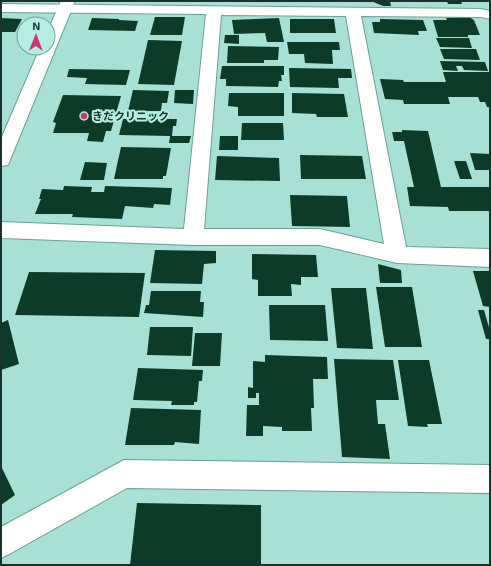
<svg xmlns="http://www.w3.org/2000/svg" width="491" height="566" font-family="'Exo 2','Noto Sans JP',sans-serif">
<rect width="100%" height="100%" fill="#a8e0d6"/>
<!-- building -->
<g fill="#0e3b29">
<polygon points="371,1 390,1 391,6 383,6"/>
<polygon points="447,1 461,1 462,4 448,4"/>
<polygon points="155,17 185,17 182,35 150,35"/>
<polygon points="461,17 469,17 474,20 480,35 468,35 468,37 438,37 433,20 447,20 446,18"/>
<polygon points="1,18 22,19 15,32 1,32"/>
<polygon points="92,18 119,19 119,20 138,21 135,31 88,30"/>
<polygon points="279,18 284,42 267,42 265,33 234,34 232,20"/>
<polygon points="290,19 334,19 336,33 290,33"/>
<polygon points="380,19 423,20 427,31 418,31 419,35 374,33 372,22 380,22"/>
<polygon points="225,35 239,35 239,44 224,43"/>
<polygon points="436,38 469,38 472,48 440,47"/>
<polygon points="148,40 182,41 174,85 138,84"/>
<polygon points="287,42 339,42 340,50 332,50 333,64 305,63 304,54 289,54"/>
<polygon points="228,46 279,47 278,60 264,60 264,63 227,63"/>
<polygon points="440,49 476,49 480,60 444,59"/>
<polygon points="440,61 485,62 488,71 464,70 462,66 456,66 458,71 443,70"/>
<polygon points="222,66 284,66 284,75 281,75 282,81 279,81 278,87 226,86 226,79 220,79"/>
<polygon points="289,68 351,69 352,78 338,78 339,88 290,87"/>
<polygon points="69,69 130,70 126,85 85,84 87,78 67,77"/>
<polygon points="443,72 490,72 490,107 487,107 485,102 480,102 478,97 448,97 450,104 404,104 403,100 385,99 380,79 403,80 404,82 446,82"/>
<polygon points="133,90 169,91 167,103 162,103 161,111 128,111"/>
<polygon points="175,90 194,90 193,104 174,103"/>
<polygon points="229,93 284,93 284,116 238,116 238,107 228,106"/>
<polygon points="292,93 344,94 348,117 317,117 316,114 292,113"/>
<polygon points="63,95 121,96 111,131 106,131 103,142 87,141 89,133 53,133 56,123 53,122"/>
<polygon points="123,119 177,119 176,126 173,126 172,136 191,136 189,143 169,143 170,136 119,135"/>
<polygon points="242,123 283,123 284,140 241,140"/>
<polygon points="402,130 428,131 441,187 490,187 490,211 449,211 448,207 410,206 407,187 414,187 404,141 394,141 392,132 402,132"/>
<polygon points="220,136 238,136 238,150 219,150"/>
<polygon points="121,147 171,148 166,176 163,176 163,179 114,179"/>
<polygon points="470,153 490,154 490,170 475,170"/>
<polygon points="300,155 362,156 366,179 301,179"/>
<polygon points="217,156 279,158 280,181 215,180"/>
<polygon points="454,161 466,161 472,179 460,179"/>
<polygon points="85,162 107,163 104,180 80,180"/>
<polygon points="64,186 92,187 91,192 104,192 105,186 172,188 170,205 154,204 153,208 125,206 122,219 72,217 73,214 35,214 41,199 39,199 42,189 63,190"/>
<polygon points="290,195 347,196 350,227 292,226"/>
<polygon points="155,250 216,251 216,263 204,264 202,284 150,283"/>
<polygon points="252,254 316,255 318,277 301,277 301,285 291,284 292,296 258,296 258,280 252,279"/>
<polygon points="378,264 401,270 402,283 380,283"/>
<polygon points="473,271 490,271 490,307 483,306"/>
<polygon points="29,272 145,273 139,317 15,315"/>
<polygon points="376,287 412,287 422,347 385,347"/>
<polygon points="331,288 366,288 373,349 337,348"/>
<polygon points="151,291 201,291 200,302 204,302 203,317 144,313 146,305 149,305"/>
<polygon points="269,305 325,305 328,341 270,340"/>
<polygon points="478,310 484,310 490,331 490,339 486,339"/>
<polygon points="8,320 19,364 1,370 1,323"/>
<polygon points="150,327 193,327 191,356 147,355"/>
<polygon points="195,333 222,333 220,366 192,366"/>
<polygon points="265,355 327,357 328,379 313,379 314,408 311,408 312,431 282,431 282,427 263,426 263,436 246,436 247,405 259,405 259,393 256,393 256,398 248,398 248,387 253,388 253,361 265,362"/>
<polygon points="334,359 393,360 399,400 376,400 378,424 385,424 390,459 342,457"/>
<polygon points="398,360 429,360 442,424 427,424 428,427 408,426"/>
<polygon points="138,368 203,370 202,381 199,381 197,402 194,402 194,405 171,405 172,401 133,400"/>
<polygon points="131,408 201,410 199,444 175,442 174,445 125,445"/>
<polygon points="1,466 15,495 1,505"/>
<polygon points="137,503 261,505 261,565 130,565"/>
</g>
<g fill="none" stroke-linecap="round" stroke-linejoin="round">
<!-- street casing -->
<g stroke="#6aa097" stroke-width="2">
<g id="street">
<path d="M1 4 481 9 490 11V19L481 17 361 16 406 247 490 249V267L397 263 320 245H193L1 238V222L184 229 206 14 1 12ZM221 15 346 16 384 244 320 229H204Z"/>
<polygon points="124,460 490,465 490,493 127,488 11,553 1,558 1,527"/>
</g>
</g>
<!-- secondary casing -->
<g stroke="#6aa097" stroke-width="2">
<polygon id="secondary" points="61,1 75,1 10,160 8,165 1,166 1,139 40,48 48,48 48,31"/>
</g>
<!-- street -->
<use href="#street" fill="#fff" fill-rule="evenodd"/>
<!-- secondary -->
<use href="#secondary" fill="#fff" fill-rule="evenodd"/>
</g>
<!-- markers -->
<circle fill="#c63a6c" stroke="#b5ede3" stroke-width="1.5" cx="84" cy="116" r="4"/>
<g text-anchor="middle" stroke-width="4" stroke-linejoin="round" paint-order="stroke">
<!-- far-poi labels -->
<g font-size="11" font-weight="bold" fill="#1a312d" stroke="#b5ede3" text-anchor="start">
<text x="92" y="120">きだクリニック</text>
</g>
</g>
<!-- border -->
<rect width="491" height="566" fill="none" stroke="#1a312d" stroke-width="4"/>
<!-- north arrow -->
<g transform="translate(36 36) rotate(1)"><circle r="19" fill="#b5ede3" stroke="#77a29a"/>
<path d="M0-3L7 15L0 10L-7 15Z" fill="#c63a6c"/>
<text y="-6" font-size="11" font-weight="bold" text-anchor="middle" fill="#1a312d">N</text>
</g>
</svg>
